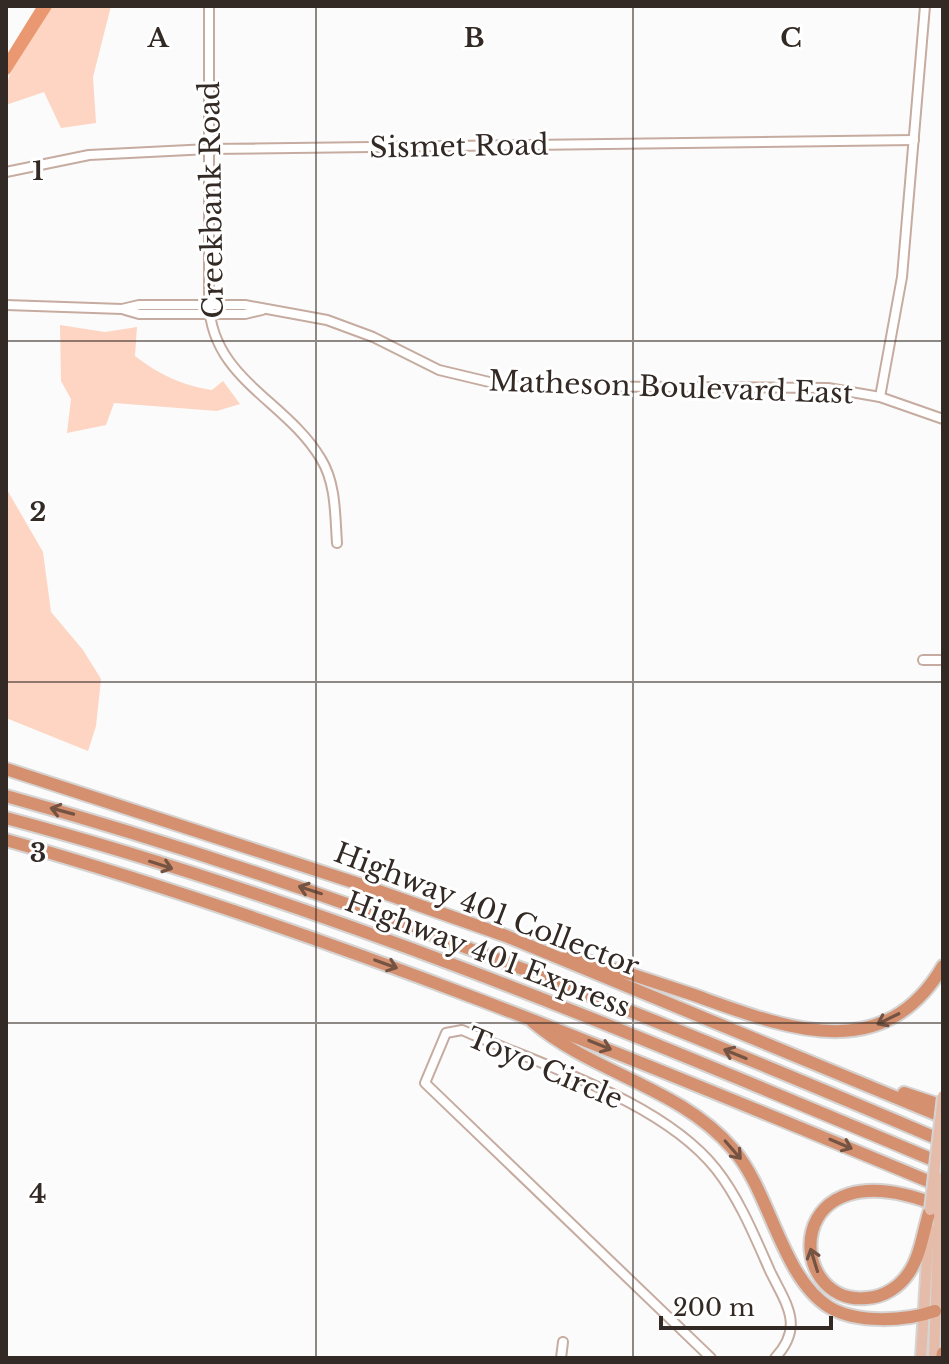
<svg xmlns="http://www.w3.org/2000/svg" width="949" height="1364" font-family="'Libre Baskerville',serif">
<rect width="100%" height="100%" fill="#fbfbfb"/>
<!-- green -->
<g fill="#fdd5c2">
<path d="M51 6H111L93 77 96 123 61 128 44 92 6 105C6 60 25 41 51 6Z"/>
<path d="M60 325 105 332 137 327 135 356C160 375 181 385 212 390L223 381 240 404 217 411 114 403 106 425 67 433 71 399 61 381Z"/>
<polygon points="6,488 43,552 51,612 83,650 101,679 96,726 88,751 6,718"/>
</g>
<!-- water -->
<polygon fill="#ea9871" points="37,6 51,6 17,52 6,75 6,56"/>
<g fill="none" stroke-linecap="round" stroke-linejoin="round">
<!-- river -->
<polyline stroke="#ea9871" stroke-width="10" points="6,70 47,6"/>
<!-- minor casing -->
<g stroke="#c6aca0" stroke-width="12">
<g id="minor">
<path d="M209 6V304C212 379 287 401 321 459 336 483 335 515 337 543"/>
<polyline points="6,172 89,155 209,149 914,140"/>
<polyline points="6,305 122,309 139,305 245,305 327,320 373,337 439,370 506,386 828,388 880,397 943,419"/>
<polyline points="125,310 139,314 245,314 262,310"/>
<polyline points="880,397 902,277 925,6"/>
<polyline points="923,660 943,660"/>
<polyline points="561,1358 563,1342"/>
<path d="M711 1358 425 1083 446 1033 462 1030C541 1065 662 1101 716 1169 739 1198 755 1237 770 1271 786 1304 805 1326 775 1358"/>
</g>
</g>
<!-- major casing -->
<g stroke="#d6d4d3" stroke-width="14">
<g id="major">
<polyline points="921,1358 929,1228"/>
<polyline points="934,1358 939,1214"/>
</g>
</g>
<!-- highway casing -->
<g stroke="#d6d4d3" stroke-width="16">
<g id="highway">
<polyline points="6,769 353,882 506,936 943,1117"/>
<path d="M6 796C327 885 637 1010 943 1141"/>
<path d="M6 818C328 904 636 1035 943 1164"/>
<path d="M6 840C326 931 633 1058 940 1186"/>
<path d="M568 955C609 967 650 980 691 994 781 1026 882 1070 943 966"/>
<path d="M533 1022C592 1073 679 1087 732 1148 770 1190 781 1277 829 1307 857 1324 906 1321 935 1311"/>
<polyline points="904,1093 943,1106"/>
<path d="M930 1210C923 1231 921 1256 908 1274 899 1287 884 1297 867 1298 784 1307 780 1141 939 1206"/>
<polyline points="942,1358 943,1353"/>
</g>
</g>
<!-- minor -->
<use href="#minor" stroke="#fff" stroke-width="8"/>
<!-- major -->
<use href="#major" stroke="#e5bca9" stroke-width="10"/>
<!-- highway -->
<use href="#highway" stroke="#d4906f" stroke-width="12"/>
<!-- major-bridge casing -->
<g stroke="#d6d4d3" stroke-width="14" stroke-linecap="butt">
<g id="major-bridge">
<polyline points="930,1210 943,1096"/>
<polyline points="939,1214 943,1177"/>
</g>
</g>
<!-- major-bridge -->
<use href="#major-bridge" stroke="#e5bca9" stroke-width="10"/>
</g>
<!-- one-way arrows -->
<defs><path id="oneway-shaft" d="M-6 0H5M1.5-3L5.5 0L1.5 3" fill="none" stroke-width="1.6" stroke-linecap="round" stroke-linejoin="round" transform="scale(2)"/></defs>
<g stroke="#745343">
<use href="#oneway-shaft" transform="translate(62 811) rotate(-165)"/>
<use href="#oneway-shaft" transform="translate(161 865) rotate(18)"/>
<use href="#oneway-shaft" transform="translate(310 890) rotate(-162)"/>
<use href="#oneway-shaft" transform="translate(386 964) rotate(20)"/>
<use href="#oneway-shaft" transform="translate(888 1019) rotate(154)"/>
<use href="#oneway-shaft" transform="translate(600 1045) rotate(22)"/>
<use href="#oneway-shaft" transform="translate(735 1054) rotate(-158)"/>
<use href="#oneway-shaft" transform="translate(841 1144) rotate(23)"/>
<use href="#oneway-shaft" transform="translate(733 1150) rotate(49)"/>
<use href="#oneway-shaft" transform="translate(814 1260) rotate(-107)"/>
</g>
<!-- grid -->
<path fill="none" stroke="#342a25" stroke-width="2" stroke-opacity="0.55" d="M316 6V1358M633 6V1358M6 341H943M6 682H943M6 1023H943"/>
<g text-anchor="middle" stroke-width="6" stroke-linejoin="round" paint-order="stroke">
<!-- street labels -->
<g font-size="28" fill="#342a25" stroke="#fff">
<text transform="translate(459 146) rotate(-1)" y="10">Sismet Road</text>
<text transform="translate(211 200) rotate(-91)" y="10">Creekbank Road</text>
<text transform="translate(671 387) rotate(2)" y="10">Matheson Boulevard East</text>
<text transform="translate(487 909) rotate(21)" y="10">Highway 401 Collector</text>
<text transform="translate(488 954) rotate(21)" y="10">Highway 401 Express</text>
<text transform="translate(545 1068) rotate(23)" y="10">Toyo Circle</text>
</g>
</g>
<g font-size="26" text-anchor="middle" font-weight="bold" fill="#342a25" stroke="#fff" stroke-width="6" stroke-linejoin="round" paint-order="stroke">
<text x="158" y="47">A</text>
<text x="474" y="47">B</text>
<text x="791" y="47">C</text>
<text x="38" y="180">1</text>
<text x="38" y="521">2</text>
<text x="38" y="862">3</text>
<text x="38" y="1203">4</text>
</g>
<!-- border -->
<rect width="949" height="1364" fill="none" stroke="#342a25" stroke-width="16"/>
<!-- scale -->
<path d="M661 1316v12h170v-12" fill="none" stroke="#342a25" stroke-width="4"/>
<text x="673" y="1316" font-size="24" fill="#342a25" stroke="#ffffff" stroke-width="6" paint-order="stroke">200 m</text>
</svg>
